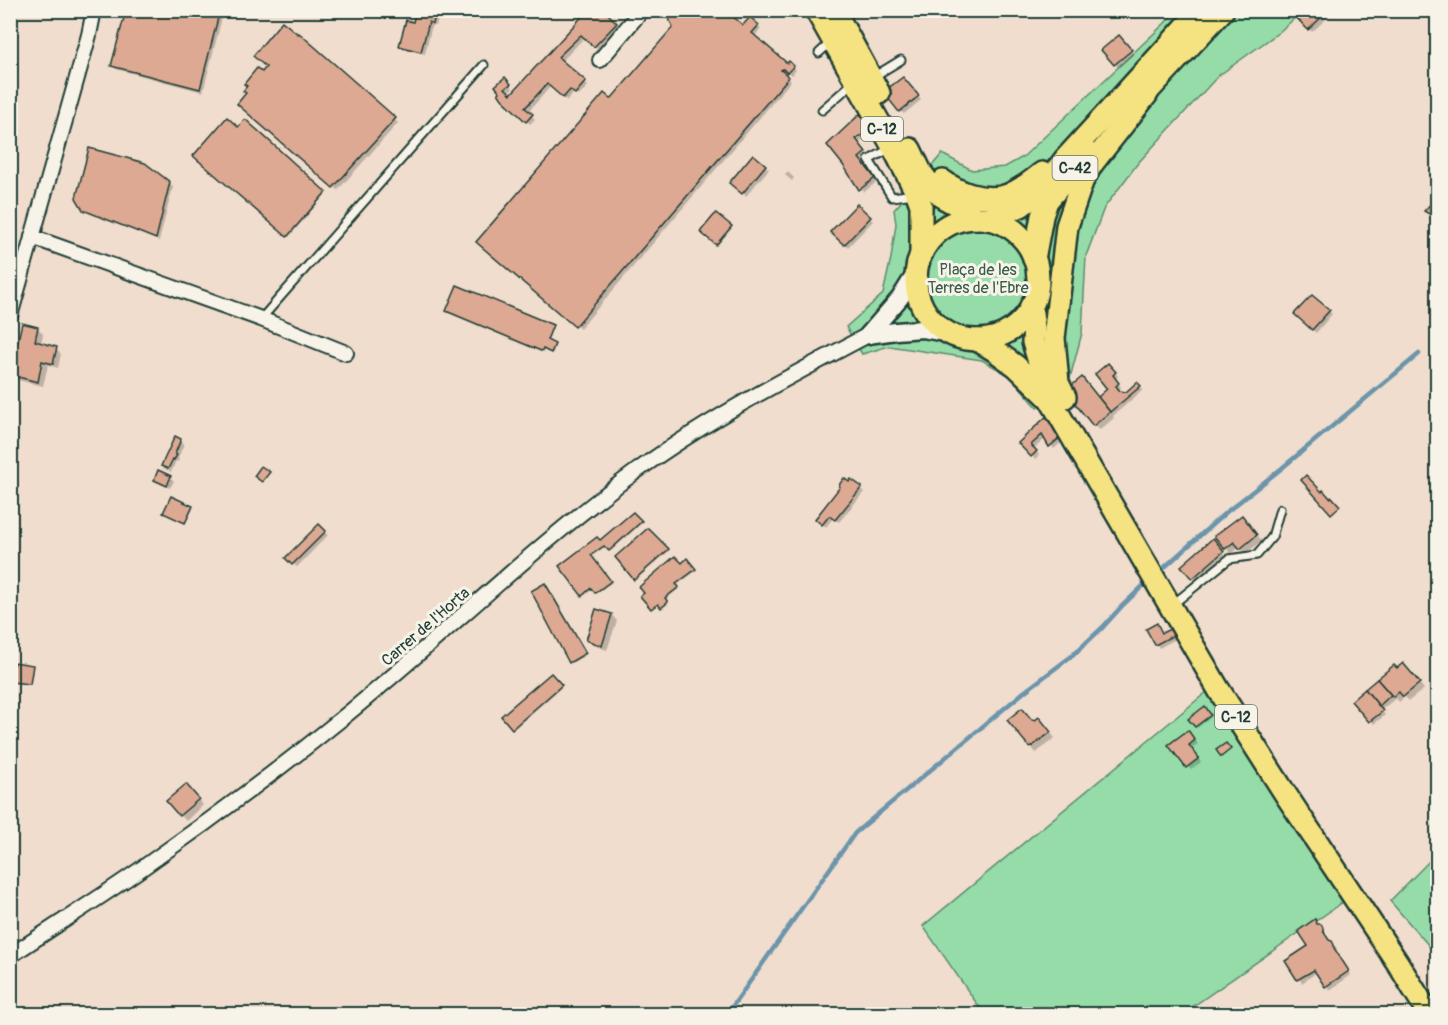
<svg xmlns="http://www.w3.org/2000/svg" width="1448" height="1025" font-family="Pangolin,sans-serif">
<rect width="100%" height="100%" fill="#f0ddce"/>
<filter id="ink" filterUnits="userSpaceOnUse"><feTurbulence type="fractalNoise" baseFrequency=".0167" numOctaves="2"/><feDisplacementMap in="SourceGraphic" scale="12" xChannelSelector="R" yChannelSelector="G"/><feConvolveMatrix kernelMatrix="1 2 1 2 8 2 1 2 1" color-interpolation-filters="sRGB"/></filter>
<g filter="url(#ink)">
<!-- green -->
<g fill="#96dca9" stroke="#5a8c6e" stroke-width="1.5">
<polygon points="1175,11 1303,11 1278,33 1218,76 1138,163 1104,208 1086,256 1082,333 1070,378 1037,407 1010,376 982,360 889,346 862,354 846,327 883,294 891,258 896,224 894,210 942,154 972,170 1005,167 1023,157 1165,23"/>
<polygon points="1209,690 1343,902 1182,1014 984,1014 923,926"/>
<polygon points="1437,853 1437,955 1390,901"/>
</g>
<!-- shadow -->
<g fill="#0003">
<polygon points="127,10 224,10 203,92 116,69 113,66"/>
<polygon points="418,10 436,10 434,16 438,20 436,26 432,25 425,54 404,49 401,46 414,24"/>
<polygon points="602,10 619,27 598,49 585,37 561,62 588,86 579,96 574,93 567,101 551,86 528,112 535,119 530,124 503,98 505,79 513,88 507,93 511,97"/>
<polygon points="1302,10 1336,10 1312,32 1296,15"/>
<polygon points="750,19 761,29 754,37 788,65 789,63 796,70 792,75 787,71 784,74 791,81 580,329 482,246 611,101 743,27"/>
<polygon points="299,35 398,123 338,190 239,103 248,93 249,86"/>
<polygon points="1119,37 1134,54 1118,67 1103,51"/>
<polygon points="906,82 921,100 904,114 900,111"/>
<polygon points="863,119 873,134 858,143 868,156 861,162 877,182 864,192 845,164"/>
<polygon points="245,121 326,194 289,237 195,156 238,129"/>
<polygon points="753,156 769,169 746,196 731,182"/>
<polygon points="788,172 794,178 792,181 785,175"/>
<polygon points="169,183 173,187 159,241 88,213 84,209"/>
<polygon points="857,206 873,221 848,247 832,232"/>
<polygon points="716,215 732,228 718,245 702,232"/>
<polygon points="1329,311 1332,314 1316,333 1296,314"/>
<polygon points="449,312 552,326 553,328 547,342 555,346 553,353 545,349 543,352"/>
<polygon points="38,328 43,334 41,344 56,349 61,354 58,368 48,365 43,386 17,380 11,375"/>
<polygon points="1108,365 1118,376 1115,379 1121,387 1119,390 1121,392 1126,394 1137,384 1143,390 1113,416 1114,418 1100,430 1094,425 1098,398 1109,389"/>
<polygon points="1049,416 1064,440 1054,449 1046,438 1034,449 1039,455 1035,459 1020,443"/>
<polygon points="175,438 184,444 178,458 179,459 178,462 176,461 171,472 163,466"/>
<polygon points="170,477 174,481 170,488 159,483 156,479"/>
<polygon points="861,489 864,492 839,522 833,518 826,527 817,519"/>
<polygon points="192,508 193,509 186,523 166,514"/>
<polygon points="633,514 642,523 611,551 606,546 591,557 611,583 597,593 593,589 584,596 561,567 600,542"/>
<polygon points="1247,522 1262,541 1246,553 1240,547 1231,554 1226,548"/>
<polygon points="319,526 328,535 297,567 287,558"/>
<polygon points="648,530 669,551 636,580 617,557"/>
<polygon points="1213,541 1226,555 1197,581 1184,566"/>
<polygon points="687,560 696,571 676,586 679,589 665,600 668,604 663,608 660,604 653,609 642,596"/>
<polygon points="546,587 586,655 572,663 571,662"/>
<polygon points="597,611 612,615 617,621 607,650 593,645 587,640"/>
<polygon points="1157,625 1163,634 1170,630 1176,639 1159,648 1148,629"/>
<polygon points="10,663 33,667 31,685 14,683 14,685 12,685 10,699"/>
<polygon points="1394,667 1397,670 1408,670 1424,689 1409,701 1405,697 1399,702 1396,698 1381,710 1385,715 1374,724 1353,701"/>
<polygon points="551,675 562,687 514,729 503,716"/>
<polygon points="1205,708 1211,717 1197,728 1190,719"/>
<polygon points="1009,720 1044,724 1055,738 1036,753"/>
<polygon points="1191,735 1198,744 1191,749 1201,762 1191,770 1170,745"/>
<polygon points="191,791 203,805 186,821 168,801"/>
<polygon points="1315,921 1324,929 1326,933 1325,936 1329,942 1335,946 1337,949 1336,953 1351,975 1330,990 1317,972 1302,983 1287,962 1310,946"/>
</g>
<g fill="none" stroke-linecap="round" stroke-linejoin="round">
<!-- stream -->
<g stroke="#6c95ab" stroke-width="4.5">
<polyline points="1157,574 1224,514 1282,468 1419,354"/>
<polyline points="1437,1000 1438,999"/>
<polyline points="727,1014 855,833 1024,692 1073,655 1103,627 1122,606 1148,581"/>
</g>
</g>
<!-- building -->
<g fill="#dea992" stroke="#1f3d34" stroke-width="1.5">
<polygon points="126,10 220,10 200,89 111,66"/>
<polygon points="416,10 432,10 431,14 435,15 433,24 429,22 421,52 399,46 406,20 413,22"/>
<polygon points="588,10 604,10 617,23 594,47 581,35 558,57 586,81 575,94 570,90 563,98 547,84 525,108 533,114 526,122 502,99 498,93 500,92 495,86 505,77 511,84 505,88 511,94"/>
<polygon points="676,10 725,10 743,25 750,17 759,25 752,33 787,63 789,61 794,66 787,73 783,69 781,70 789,77 575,327 476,242 604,93 611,99 673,27 669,19"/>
<polygon points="1299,10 1329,10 1308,30 1294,15"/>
<polygon points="282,21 298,34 299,33 396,118 333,188 237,104 246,93 243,91 247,86 244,84 257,68 262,72 266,67 253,56"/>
<polygon points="1119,35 1132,50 1114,65 1101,50"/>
<polygon points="903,77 919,96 899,112 883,92"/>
<polygon points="860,114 870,130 856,139 866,152 859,158 875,178 859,190 843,165 827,145"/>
<polygon points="227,117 238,127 245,119 326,192 287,237 193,156"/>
<polygon points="89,148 145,163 170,182 156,239 83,210 76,198"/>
<polygon points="753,154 766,165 742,194 729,183"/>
<polygon points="1436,198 1438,200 1438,219 1424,211"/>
<polygon points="857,204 871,217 844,245 830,232"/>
<polygon points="716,213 732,226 716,245 700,232"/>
<polygon points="457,285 553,325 547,340 555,344 551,353 543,349 541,351 446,311"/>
<polygon points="1312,295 1330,310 1312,330 1294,314"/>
<polygon points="22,323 38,327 35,341 57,347 53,364 42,361 38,382 10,375"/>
<polygon points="1108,363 1116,372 1113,375 1119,383 1116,386 1120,391 1126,392 1137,382 1141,386 1110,412 1098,397 1107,389 1095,374"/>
<polygon points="1082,377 1110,412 1093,426 1065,391"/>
<polygon points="1049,414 1062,436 1049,447 1042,435 1031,445 1037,451 1031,457 1018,443"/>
<polygon points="175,436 181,439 175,454 177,455 174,460 173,459 168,469 161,466"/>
<polygon points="261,466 270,472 262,482 254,476"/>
<polygon points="158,470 171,476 167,486 154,480"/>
<polygon points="1306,475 1322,492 1323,490 1330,498 1332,497 1340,506 1331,514 1301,480"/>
<polygon points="844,478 849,482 851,479 862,487 835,520 829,516 822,525 815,519 840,487 839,485"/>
<polygon points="171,496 193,506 185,523 163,513"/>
<polygon points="633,512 642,521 609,551 604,546 591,555 611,581 595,593 591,588 582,596 559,566 597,537 600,540"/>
<polygon points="1242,515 1257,535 1240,549 1234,542 1225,549 1214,536"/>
<polygon points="319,524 326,531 292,565 285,558"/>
<polygon points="648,528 669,549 634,580 615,557"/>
<polygon points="1213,538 1224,551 1192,579 1181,566"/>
<polygon points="675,556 682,563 687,558 696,569 676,584 679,587 665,598 668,602 661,608 658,604 651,609 640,596 644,593 639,587"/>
<polygon points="545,583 586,653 569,663 531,591"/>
<polygon points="596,609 612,614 602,646 586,640"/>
<polygon points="1157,623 1162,633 1170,629 1174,635 1155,645 1146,629"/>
<polygon points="14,662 33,665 30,684 11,682"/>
<polygon points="1403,663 1420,683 1403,697 1399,692 1393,697 1377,679 1394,665 1397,668"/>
<polygon points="551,673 562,685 512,729 501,716"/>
<polygon points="1377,679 1391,695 1379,706 1365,689"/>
<polygon points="1365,689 1383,711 1369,722 1351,701"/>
<polygon points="1205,706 1211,715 1195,727 1188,719"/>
<polygon points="1022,708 1032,720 1033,719 1035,720 1039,717 1051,732 1030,748 1007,720"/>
<polygon points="1188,730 1195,740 1189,745 1199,758 1186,768 1168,745"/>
<polygon points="1226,743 1231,749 1221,757 1216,750"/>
<polygon points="186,784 199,799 179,816 166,801"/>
<polygon points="1315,919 1317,924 1321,924 1323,928 1323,931 1329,940 1332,941 1334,945 1334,948 1349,971 1325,987 1314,970 1297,980 1285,961 1308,946 1298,931"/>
</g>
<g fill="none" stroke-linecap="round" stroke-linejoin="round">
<!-- service casing -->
<g stroke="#1f3d34" stroke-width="11">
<g id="service">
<polyline points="819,53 830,43"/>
<polyline points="873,77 901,60"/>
<polyline points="822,110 854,82"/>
<polyline points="891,148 869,160 892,197 914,194"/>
<polyline points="261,319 484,65"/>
<polyline points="1172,605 1229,559 1257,555 1272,537 1280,509"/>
</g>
</g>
<!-- minor casing -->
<g stroke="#1f3d34" stroke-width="18">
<g id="minor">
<polyline points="600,60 642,10"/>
<polyline points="32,237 261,319 346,353"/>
<polyline points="10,316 89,35 94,10"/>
<path d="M10 956C56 925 103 896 148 864 214 818 278 770 340 720 441 639 533 546 638 470 710 418 790 376 868 335"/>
</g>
</g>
<!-- tertiary casing -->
<g stroke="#1f3d34" stroke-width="21">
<g id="tertiary">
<polyline points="868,335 896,331 923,329 951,334"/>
<polyline points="868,335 900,298 917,271"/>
</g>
</g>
<!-- primary casing -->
<g stroke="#1f3d34" stroke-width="26">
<g id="primary">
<polyline points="816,10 893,147 917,194 921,205 921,254"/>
<polyline points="834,10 879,93"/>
<polyline points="1137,103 1223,10"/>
<polyline points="910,149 921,172 931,186 944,198 959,206 976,218"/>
<path d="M943 181C959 193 980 200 1001 197 1016 194 1031 182 1042 173"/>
<circle cx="977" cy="279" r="61"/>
<polyline points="988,219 1021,206 1034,196 1045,185 1066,158 1201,10"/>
<polyline points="1034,259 1042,216 1047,201 1088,153"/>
<polyline points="1031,306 1034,328 1033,342 1050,399 1219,690 1286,795 1397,962 1429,1014"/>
<polyline points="977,340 994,350 1016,366 1048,397"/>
<polyline points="1065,397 1058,383 1054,338 1067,226 1082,182 1092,164 1147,94"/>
</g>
</g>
<!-- service -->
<use href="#service" stroke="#f7f3e8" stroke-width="7"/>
<!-- minor -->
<use href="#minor" stroke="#f7f3e8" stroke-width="14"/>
<!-- tertiary -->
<use href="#tertiary" stroke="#f7f3e8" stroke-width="16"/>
<!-- primary -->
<use href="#primary" stroke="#f5e382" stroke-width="21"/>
</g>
</g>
<g text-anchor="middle" stroke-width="6" stroke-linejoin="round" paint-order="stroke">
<!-- shield labels -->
<g fill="#f7f3e8" stroke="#60746a" stroke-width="1.5">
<rect x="861" y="117" width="42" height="24" rx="4.5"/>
<rect x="1052.5" y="156" width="45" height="24" rx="4.5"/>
<rect x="1215" y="705" width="42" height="24" rx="4.5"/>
</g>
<g font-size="15" font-weight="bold" fill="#1f3d34">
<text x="882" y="134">C-12</text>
<text x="1075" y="173">C-42</text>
<text x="1236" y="722">C-12</text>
</g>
<!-- park labels -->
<g font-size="16" fill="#375d4b" stroke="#f7f3e8">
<text x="978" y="275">Plaça de les<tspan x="978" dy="18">Terres de l'Ebre</tspan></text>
</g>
<!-- street labels -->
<g font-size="16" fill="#1f3d34" stroke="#f7f3e8">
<text transform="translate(425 626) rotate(-41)" y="6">Carrer de l'Horta</text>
</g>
</g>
<!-- margin -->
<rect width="1448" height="1025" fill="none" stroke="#f7f3e8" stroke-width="36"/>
<rect x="18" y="18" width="1412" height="989" fill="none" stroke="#1f3d34" stroke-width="2" filter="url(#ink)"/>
</svg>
